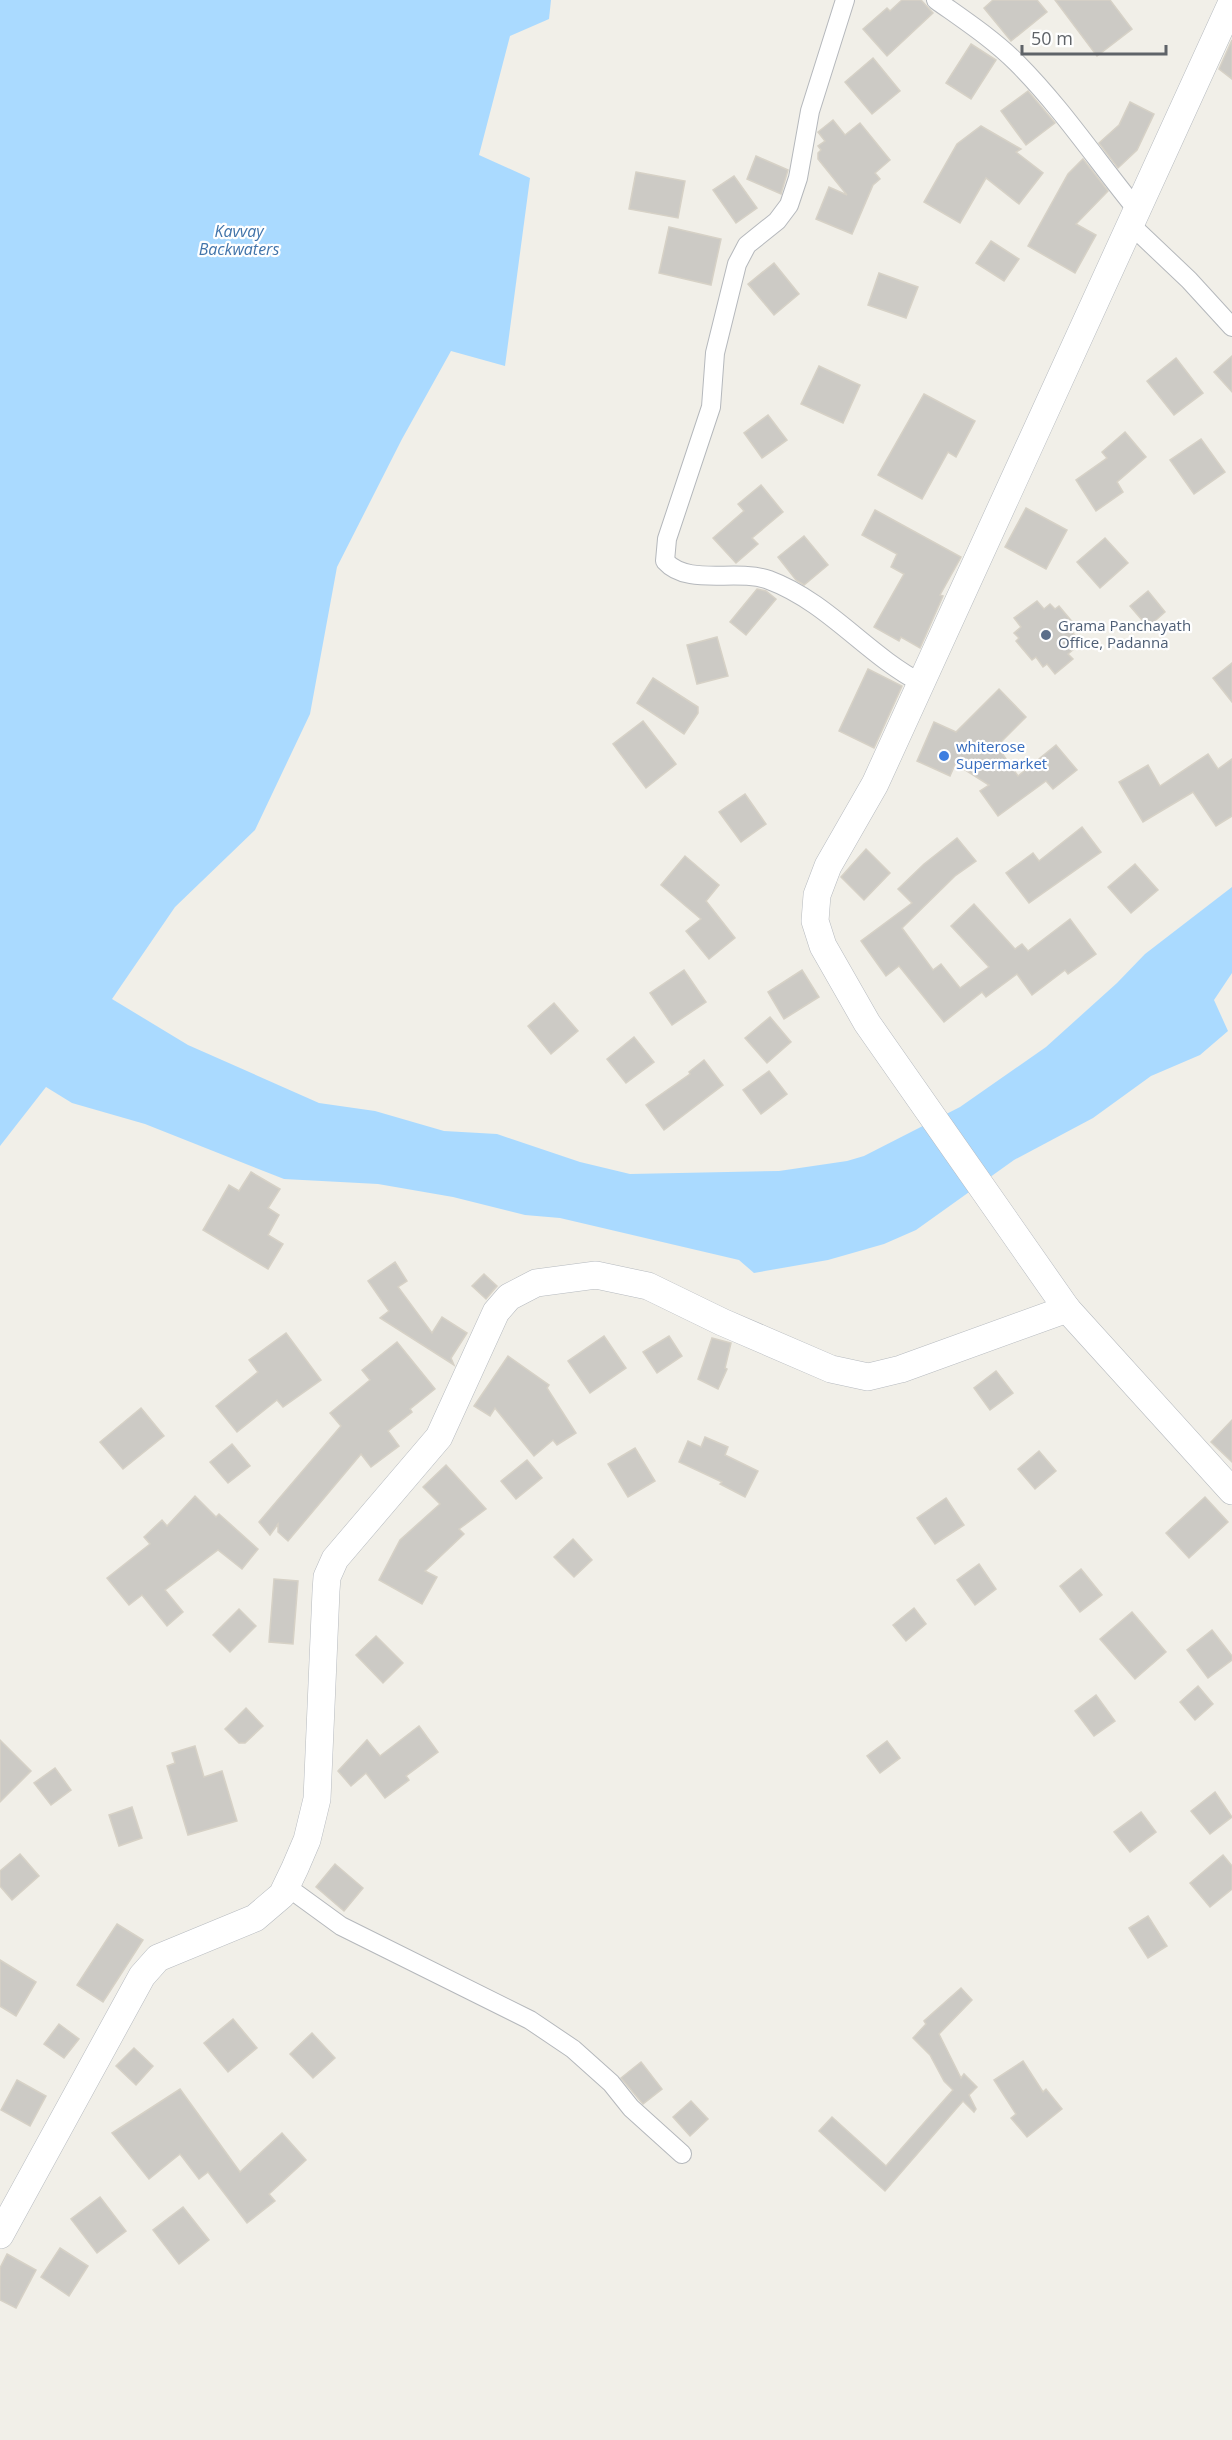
<svg xmlns="http://www.w3.org/2000/svg" width="1232" height="2440" font-family="'Open Sans',sans-serif">
<rect width="100%" height="100%" fill="#f1efe8"/>
<!-- water -->
<polygon fill="#aadaff" points="0,0 551,0 549,19 510,36 479,155 530,178 505,366 451,351 402,439 337,567 310,714 255,830 175,907 112,999 188,1045 319,1103 375,1111 444,1131 497,1134 580,1162 630,1174 779,1171 847,1161 864,1156 960,1107 1046,1047 1117,983 1145,954 1232,887 1232,973 1214,1000 1228,1031 1200,1055 1151,1076 1093,1118 1014,1160 916,1230 884,1244 828,1260 754,1273 739,1260 560,1218 525,1215 453,1197 378,1184 284,1179 145,1124 72,1103 46,1087 0,1146"/>
<!-- building -->
<g fill="#cccac5" stroke="#d6d1c6" stroke-width="1.5">
<polygon points="902,0 921,0 933,13 887,56 863,29 887,8 890,11"/>
<polygon points="993,0 1037,0 1047,12 1011,41 984,8"/>
<polygon points="1055,0 1110,0 1132,29 1097,56"/>
<polygon points="1232,40 1232,79 1219,69"/>
<polygon points="971,44 996,60 971,99 946,83"/>
<polygon points="873,58 900,91 872,114 845,82"/>
<polygon points="1028,91 1055,123 1026,145 1001,111"/>
<polygon points="1130,102 1154,114 1137,150 1118,168 1099,143 1119,125"/>
<polygon points="833,120 845,135 860,123 890,160 875,173 880,179 873,185 852,234 816,219 829,187 847,195 818,159 818,153 821,150 818,146 825,141 818,132"/>
<polygon points="981,126 1021,149 1016,152 1043,173 1019,204 986,178 960,223 924,202 957,144"/>
<polygon points="756,156 788,170 781,194 747,179"/>
<polygon points="1083,159 1108,191 1076,224 1096,235 1075,273 1028,246 1068,174"/>
<polygon points="636,172 685,181 678,218 629,209"/>
<polygon points="734,176 757,208 736,223 713,190"/>
<polygon points="669,227 721,239 711,285 659,273"/>
<polygon points="991,241 1019,259 1004,281 976,263"/>
<polygon points="774,263 799,294 774,315 748,284"/>
<polygon points="879,273 918,287 906,318 868,305"/>
<polygon points="1232,356 1232,392 1214,372"/>
<polygon points="1176,358 1203,393 1174,415 1147,381"/>
<polygon points="819,366 860,385 843,423 801,404"/>
<polygon points="924,394 975,421 956,457 948,452 922,499 878,475"/>
<polygon points="768,415 787,440 762,458 744,433"/>
<polygon points="1125,432 1146,457 1117,482 1123,492 1096,511 1076,480 1107,458 1102,452"/>
<polygon points="1201,439 1225,472 1194,494 1170,460"/>
<polygon points="761,485 783,512 752,538 758,544 736,563 713,538 744,511 738,504"/>
<polygon points="1026,508 1067,530 1046,569 1005,547"/>
<polygon points="875,510 961,557 940,595 943,596 920,648 901,637 899,641 874,627 904,574 891,567 897,554 862,535"/>
<polygon points="804,536 828,565 804,585 796,580 778,557"/>
<polygon points="1105,538 1128,563 1100,588 1077,562"/>
<polygon points="757,589 766,591 776,599 746,635 730,622"/>
<polygon points="1148,591 1165,612 1148,627 1130,606"/>
<polygon points="1037,601 1044,609 1050,604 1055,609 1059,606 1074,624 1069,628 1081,643 1068,654 1073,659 1055,674 1047,664 1043,667 1036,657 1032,660 1016,641 1019,638 1014,633 1021,627 1014,618"/>
<polygon points="717,637 728,676 697,684 687,645"/>
<polygon points="1232,663 1232,702 1213,678"/>
<polygon points="868,669 902,686 874,748 839,731"/>
<polygon points="653,678 698,707 698,713 684,734 637,703"/>
<polygon points="999,689 1026,717 997,746 1018,776 1056,745 1077,770 1053,789 1046,781 998,816 980,791 989,785 965,770 957,760 950,776 917,761 934,722 956,732"/>
<polygon points="643,721 676,764 646,788 613,744"/>
<polygon points="1208,754 1218,769 1232,759 1232,816 1216,826 1193,792 1143,822 1119,782 1148,765 1160,786"/>
<polygon points="745,794 766,824 741,842 719,812"/>
<polygon points="1082,827 1101,852 1029,903 1006,873 1033,853 1039,861"/>
<polygon points="957,838 976,861 955,876 902,928 933,970 941,964 960,988 989,967 951,926 974,904 1015,949 1022,944 1028,951 1070,919 1096,954 1068,974 1065,970 1032,995 1017,974 986,997 982,992 944,1022 899,966 886,976 861,941 912,903 898,889 924,864"/>
<polygon points="866,849 890,873 864,900 841,877"/>
<polygon points="685,856 719,885 706,901 735,938 709,959 686,931 701,919 661,885"/>
<polygon points="1135,864 1158,890 1131,913 1108,887"/>
<polygon points="684,970 706,1002 672,1025 650,993"/>
<polygon points="802,970 819,997 784,1019 768,992"/>
<polygon points="554,1003 578,1031 551,1054 528,1026"/>
<polygon points="770,1017 791,1042 767,1063 745,1038"/>
<polygon points="634,1037 654,1062 626,1083 607,1059"/>
<polygon points="704,1060 723,1085 664,1130 646,1105 690,1074 689,1072"/>
<polygon points="769,1071 787,1094 761,1114 743,1090"/>
<polygon points="251,1172 280,1189 268,1208 279,1215 268,1235 283,1244 268,1269 203,1230 229,1185 239,1191"/>
<polygon points="395,1262 407,1281 398,1287 432,1333 442,1317 467,1333 451,1358 454,1365 380,1318 389,1311 368,1281"/>
<polygon points="484,1274 497,1286 486,1299 472,1286"/>
<polygon points="286,1333 321,1380 283,1407 277,1400 237,1432 216,1406 258,1372 249,1360"/>
<polygon points="604,1336 626,1368 590,1393 568,1361"/>
<polygon points="669,1336 682,1356 657,1373 643,1352"/>
<polygon points="712,1338 731,1343 725,1368 727,1369 718,1389 698,1379"/>
<polygon points="397,1342 435,1389 410,1409 412,1412 388,1431 399,1446 371,1467 361,1454 288,1541 278,1532 278,1524 270,1535 259,1522 341,1426 330,1413 370,1380 362,1370"/>
<polygon points="508,1356 549,1385 547,1388 576,1433 557,1445 553,1440 534,1456 495,1408 490,1416 474,1406"/>
<polygon points="996,1371 1013,1393 990,1410 974,1388"/>
<polygon points="141,1408 164,1436 123,1469 100,1442"/>
<polygon points="1232,1420 1232,1462 1211,1442"/>
<polygon points="705,1437 728,1447 725,1455 758,1471 745,1497 720,1484 722,1482 679,1462 688,1441 701,1447"/>
<polygon points="232,1444 250,1466 228,1483 210,1462"/>
<polygon points="635,1448 655,1481 628,1497 608,1464"/>
<polygon points="1039,1451 1056,1471 1035,1489 1018,1469"/>
<polygon points="527,1460 542,1478 516,1499 501,1481"/>
<polygon points="446,1465 486,1509 459,1529 464,1534 425,1571 437,1577 422,1604 379,1580 400,1540 440,1504 423,1487"/>
<polygon points="195,1496 216,1517 219,1514 258,1549 242,1569 218,1550 165,1590 183,1612 167,1626 142,1595 129,1605 107,1578 150,1544 144,1537 162,1520 167,1526"/>
<polygon points="1205,1497 1228,1522 1189,1558 1166,1533"/>
<polygon points="946,1498 964,1525 935,1544 917,1518"/>
<polygon points="573,1539 592,1560 574,1577 554,1557"/>
<polygon points="979,1564 996,1589 975,1605 957,1580"/>
<polygon points="1081,1569 1102,1595 1080,1612 1060,1586"/>
<polygon points="274,1579 298,1581 293,1644 269,1642"/>
<polygon points="914,1608 926,1624 906,1641 893,1625"/>
<polygon points="239,1609 256,1626 230,1652 213,1635"/>
<polygon points="1132,1612 1166,1652 1135,1679 1100,1639"/>
<polygon points="1212,1630 1232,1656 1232,1660 1208,1678 1187,1650"/>
<polygon points="376,1636 403,1663 383,1683 356,1655"/>
<polygon points="1198,1686 1213,1704 1195,1720 1180,1702"/>
<polygon points="1096,1695 1115,1721 1094,1736 1075,1711"/>
<polygon points="246,1708 263,1726 245,1743 239,1743 225,1729"/>
<polygon points="419,1726 438,1752 406,1776 409,1780 385,1798 366,1773 351,1786 338,1771 367,1740 380,1756"/>
<polygon points="0,1740 31,1771 0,1802"/>
<polygon points="887,1741 900,1758 880,1773 867,1756"/>
<polygon points="195,1746 204,1777 222,1771 237,1821 188,1835 167,1766 175,1763 172,1753"/>
<polygon points="55,1768 71,1790 51,1805 34,1783"/>
<polygon points="1215,1792 1232,1817 1210,1834 1191,1811"/>
<polygon points="132,1807 142,1838 119,1846 109,1815"/>
<polygon points="1141,1812 1156,1832 1130,1852 1114,1832"/>
<polygon points="20,1854 39,1876 12,1900 0,1886 0,1871"/>
<polygon points="1223,1855 1232,1866 1232,1889 1210,1907 1190,1883"/>
<polygon points="335,1864 363,1888 344,1911 316,1887"/>
<polygon points="1148,1916 1167,1946 1148,1958 1129,1928"/>
<polygon points="117,1924 143,1940 103,2002 77,1985"/>
<polygon points="0,1960 36,1982 16,2016 0,2006"/>
<polygon points="961,1988 972,2000 939,2034 961,2078 964,2074 977,2087 969,2095 976,2109 974,2112 963,2101 885,2191 819,2131 832,2117 886,2166 953,2090 944,2081 930,2055 913,2038 926,2024 924,2021"/>
<polygon points="233,2019 257,2048 228,2072 204,2043"/>
<polygon points="59,2024 79,2039 64,2058 44,2044"/>
<polygon points="312,2033 335,2058 313,2078 290,2054"/>
<polygon points="134,2048 153,2066 136,2085 116,2066"/>
<polygon points="1023,2061 1043,2092 1046,2089 1062,2109 1027,2137 1011,2118 1016,2114 994,2080"/>
<polygon points="641,2062 662,2089 643,2104 621,2078"/>
<polygon points="17,2080 46,2096 30,2126 1,2110"/>
<polygon points="180,2089 240,2172 282,2133 306,2160 269,2194 275,2201 247,2223 208,2172 199,2179 180,2154 149,2179 112,2133"/>
<polygon points="691,2101 708,2119 690,2136 673,2117"/>
<polygon points="100,2197 126,2231 97,2253 71,2219"/>
<polygon points="183,2207 209,2240 179,2264 153,2230"/>
<polygon points="60,2248 88,2266 69,2296 41,2277"/>
<polygon points="7,2254 36,2270 16,2308 0,2300 0,2268"/>
</g>
<g fill="none" stroke-linecap="round" stroke-linejoin="round">
<!-- minor casing -->
<g stroke="#b5b8bc" stroke-width="20">
<g id="minor">
<path d="M845 0 810 111 798 178 789 205 777 221 747 245 737 264 715 353 711 407 667 539 665 561C688 587 736 568 769 580 828 602 867 655 921 683"/>
<path d="M936 0C964 20 993 39 1017 63 1061 107 1097 161 1137 210"/>
<polyline points="1130,224 1189,280 1232,327"/>
<polyline points="286,1886 341,1926 530,2020 573,2049 611,2083 631,2108 682,2154"/>
</g>
</g>
<!-- secondary casing -->
<g stroke="#b6babf" stroke-width="28">
<g id="secondary">
<polyline points="1232,2 875,784 828,866 817,895 815,921 823,946 867,1023 1067,1309 1232,1491"/>
<polyline points="0,2235 142,1976 158,1958 255,1918 282,1895 295,1868 307,1840 317,1799 326,1591 327,1577 335,1559 439,1437 496,1312 509,1297 536,1283 596,1275 648,1286 722,1322 831,1369 868,1377 901,1369 1067,1309"/>
</g>
</g>
<!-- minor -->
<use href="#minor" stroke="#fff" stroke-width="18"/>
<!-- secondary -->
<use href="#secondary" stroke="#fff" stroke-width="27"/>
</g>
<!-- markers -->
<circle fill="#5c6f8a" stroke="#fff" stroke-width="2" cx="1046" cy="635" r="6"/>
<circle fill="#3f7fe0" stroke="#fff" stroke-width="2" cx="944" cy="756" r="6"/>
<g text-anchor="middle" stroke-width="4.5" stroke-linejoin="round" paint-order="stroke">
<!-- service labels -->
<g font-size="15" fill="#4e5e75" stroke="#fff" text-anchor="start">
<text x="1058" y="631">Grama Panchayath<tspan x="1058" dy="17">Office, Padanna</tspan></text>
</g>
<!-- shop labels -->
<g font-size="15" fill="#366cbe" stroke="#fff" text-anchor="start">
<text x="956" y="752">whiterose<tspan x="956" dy="17">Supermarket</tspan></text>
</g>
<!-- water labels -->
<g font-size="16" font-style="italic" fill="#4174aa" stroke="#fff">
<text x="239" y="237">Kavvay<tspan x="239" dy="18">Backwaters</tspan></text>
</g>
</g>
<!-- scale -->
<path d="M1022 45v9h144v-9" fill="none" stroke="#5f6368" stroke-width="3"/>
<text x="1031" y="45" font-size="18" fill="#5f6368" stroke="#ffffff" stroke-width="4.5" paint-order="stroke">50 m</text>
</svg>
